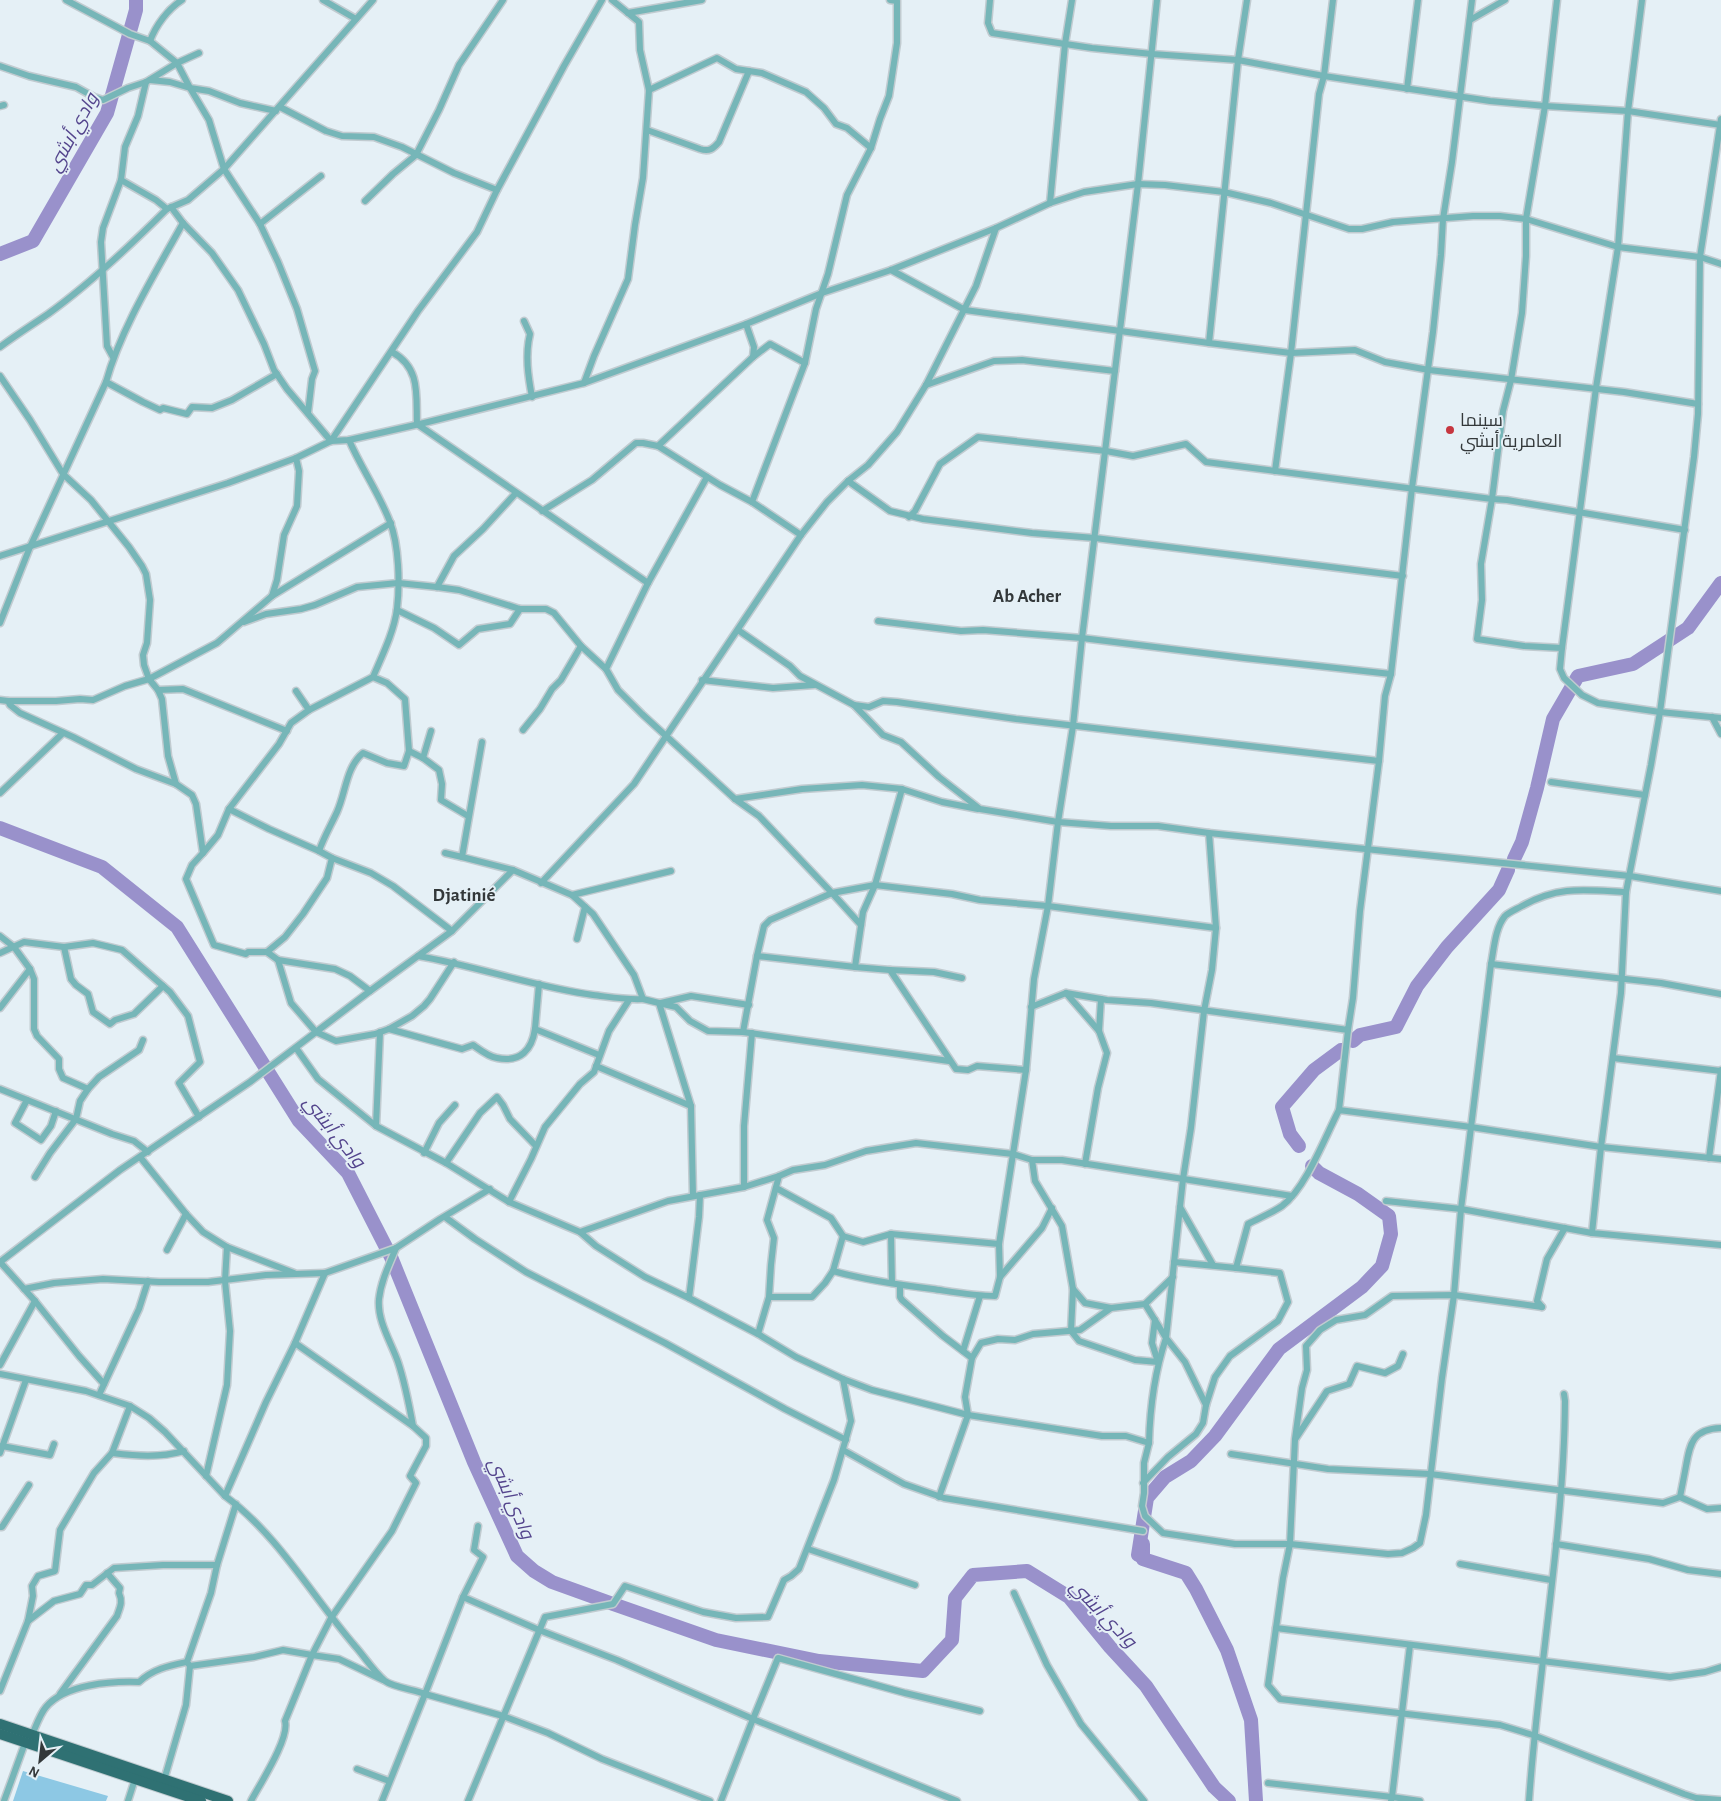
<svg xmlns="http://www.w3.org/2000/svg" width="1721" height="1801" font-family="'Alegreya Sans',Cairo,sans-serif">
<rect width="100%" height="100%" fill="#e5f0f6"/>
<!-- green -->
<polygon fill="#8dc8e4" points="23,1771 108,1796 106,1801 13,1801"/>
<g fill="none" stroke-linecap="round" stroke-linejoin="round">
<!-- river -->
<g stroke="#9991cb" stroke-width="14">
<polyline points="0,254 33,241 107,113 136,10 136,0"/>
<polyline points="0,828 102,867 177,927 299,1121 348,1173 391,1257 474,1462 517,1556 534,1571 552,1582 613,1604 716,1640 819,1661 923,1671 952,1640 955,1598 973,1575 1027,1571 1069,1597 1110,1647 1146,1686 1214,1787 1229,1801"/>
<polyline points="1514,859 1522,842 1537,788 1553,719 1578,676 1633,664 1688,628 1721,583"/>
<polyline points="1353,1041 1360,1035 1396,1027 1417,986 1447,947 1499,890 1508,870"/>
<polyline points="1299,1146 1290,1134 1282,1107 1314,1070 1341,1050"/>
<polyline points="1143,1544 1143,1559 1186,1573 1196,1589 1227,1650 1251,1720 1256,1801"/>
<polyline points="1138,1555 1147,1498 1165,1477 1191,1461 1215,1436 1279,1349 1362,1287 1382,1266 1391,1234 1389,1216 1358,1194 1319,1173 1312,1166"/>
</g>
<!-- minor casing -->
<g stroke="#c1cbd0" stroke-width="9">
<g id="minor">
<polyline points="66,0 130,34 150,41 177,63 190,88 209,91 240,103 276,111"/>
<polyline points="323,0 356,19"/>
<polyline points="990,0 988,23 992,33 1092,48 1152,54 1238,60 1247,0"/>
<polyline points="1157,0 1138,184 1082,638 1073,726 1058,822 1048,906 1034,979 1026,1070 1013,1154 1032,1160 1062,1160 1292,1196"/>
<polyline points="1557,0 1545,106 1526,219 1526,256 1522,313 1511,380 1503,411 1492,499 1507,500 1685,530"/>
<polyline points="628,13 702,0"/>
<polyline points="1470,20 1505,0"/>
<path d="M150 41C156 25 168 9 182 0"/>
<polyline points="0,66 29,76 76,87 94,97 103,100 128,88 146,82 177,63 199,53"/>
<polyline points="150,80 170,82 190,88 209,120 224,169 260,224 278,262 297,309 315,371 312,379 308,413"/>
<polyline points="1407,89 1418,0"/>
<polyline points="649,90 717,58 736,69 762,73 806,92 824,108 836,124 847,128 871,148"/>
<polyline points="0,106 4,105"/>
<polyline points="280,107 326,131 342,136 374,137 402,147 454,173 497,190"/>
<polyline points="1721,119 1700,257 1698,414 1694,457 1660,712 1651,765 1626,892 1621,993 1601,1147 1592,1233 1721,1245"/>
<path d="M647 130 700 149C709 152 713 149 719 142L749 71"/>
<polyline points="121,180 156,200 167,209 188,200 224,169 373,0"/>
<polyline points="365,201 393,174 416,155 439,110 459,65 503,0"/>
<polyline points="1050,203 1065,44 1072,0"/>
<polyline points="171,207 183,223 212,253 238,290 264,344 274,370 287,389 331,441"/>
<polyline points="260,224 321,176"/>
<polyline points="891,270 965,310 1209,343"/>
<path d="M524 321 530 334C525 355 528 376 532 397"/>
<path d="M0 347C16 335 32 325 48 314 91 283 130 246 167 209"/>
<path d="M392 352C421 368 416 395 417 424L648 583"/>
<polyline points="113,357 107,346 101,242 103,228 121,180 125,147 138,116 146,82"/>
<polyline points="753,357 770,344 805,363"/>
<polyline points="0,376 30,420 63,474 91,500 129,547 142,566 146,574 150,600 147,643 143,655 144,665 149,679 158,690 162,699 168,756 176,784 192,795 196,804 203,853 192,865 186,879 214,945 246,954 248,952 267,952 278,960 291,1003 316,1032 250,1082 120,1170 0,1262"/>
<polyline points="106,382 143,402 160,410 163,408 187,414 192,407 212,408 232,400 277,374"/>
<polyline points="584,383 594,356 628,279 635,225 643,178 649,90 640,50 639,22 612,0"/>
<polyline points="926,385 994,361 1022,360 1115,371"/>
<polyline points="1698,404 1624,392 1429,370 1385,362 1355,350 1291,353 1209,343 1238,60 1324,76 1490,101 1545,106 1628,111 1721,125"/>
<polyline points="331,441 418,311 477,232 497,190 564,66 602,0"/>
<polyline points="658,446 720,485 752,502"/>
<polyline points="1275,471 1291,353 1319,94 1324,76 1333,0"/>
<polyline points="707,477 648,583 606,669 618,690 642,714 735,799 759,816 832,893 875,885 952,894 980,900 1048,906 1216,928"/>
<polyline points="848,481 890,511 923,519 1032,533 1095,538 1403,576"/>
<polyline points="542,511 592,480 636,443 643,443 658,446 753,357 754,347 746,324"/>
<polyline points="909,517 915,511 940,464 978,437 1106,451 1133,456 1186,444 1206,462 1492,499 1481,564 1482,600 1477,639 1524,646 1562,648 1560,669 1564,678 1582,695 1598,703 1660,712 1721,718"/>
<polyline points="801,535 752,502 805,363 816,309 828,274 847,195 871,148 880,119 889,96 897,43 897,1 890,0"/>
<polyline points="0,556 228,483 296,458 331,441 349,440 424,423 584,383 746,324 822,293 891,270 996,228 1050,203 1084,192 1138,184 1165,185 1224,192 1271,203 1349,229 1362,229 1393,222 1473,216 1500,216 1526,219 1618,247 1700,257 1721,264"/>
<polyline points="437,587 454,556 483,529 516,493"/>
<polyline points="272,596 391,523"/>
<polyline points="397,610 434,628 459,645 478,629 510,624 520,609"/>
<polyline points="878,621 961,631 983,630 1082,638 1244,658 1391,674"/>
<polyline points="244,622 266,614 301,609 315,605 357,587 398,583 437,587 459,590 520,609 546,609 554,613 581,646 606,669"/>
<path d="M0 623 30 547 106 382C121 328 156 272 183 223"/>
<polyline points="738,630 790,666 800,676 854,705 883,735 901,742 939,777 980,809 1058,822 1111,826 1158,826 1209,833 1630,876 1721,891"/>
<polyline points="1562,648 1596,388 1618,247 1628,111 1642,0"/>
<polyline points="702,680 773,688 814,685"/>
<polyline points="158,690 183,689 287,731"/>
<polyline points="296,691 309,710"/>
<polyline points="0,700 8,701 10,705 20,713 73,737 136,769 176,784"/>
<polyline points="8,701 56,701 80,699 93,700 125,686 149,679 217,643 272,596 277,580 284,535 297,506 299,471 296,458"/>
<polyline points="854,705 869,707 883,701 897,702 1016,719 1379,761"/>
<polyline points="1712,717 1721,734"/>
<polyline points="523,730 540,709 552,689 561,680 581,646"/>
<polyline points="409,751 423,758 439,770 442,784 441,800 468,816"/>
<polyline points="423,758 431,731"/>
<polyline points="1551,782 1645,795"/>
<polyline points="902,789 875,885 863,912 855,967 890,970 956,1069 968,1070 977,1066 1026,1070"/>
<polyline points="0,793 63,733"/>
<polyline points="735,799 802,789 862,785 902,789 942,802 978,809"/>
<path d="M229 809 269 829 319 851C324 837 331 825 337 812 346 792 346 767 363 753L387 763 404 766 409 751 405 699 387 683 373 677"/>
<path d="M203 853 218 835 229 809 279 744 291 723 309 710 373 677C382 656 394 632 397 609 400 584 399 545 390 522 379 493 361 468 349 440"/>
<polyline points="445,853 462,857"/>
<polyline points="332,858 371,873 393,886 452,931 370,991"/>
<polyline points="513,870 572,895 593,914 634,975 643,999 659,1003 691,1106 693,1195"/>
<polyline points="541,883 634,784 801,535 827,502 848,481 868,465 897,432 926,385 976,286 996,228"/>
<polyline points="572,895 671,871"/>
<polyline points="452,931 513,870 462,857 482,742"/>
<polyline points="0,936 14,947 30,969 34,979 34,1029 37,1036 59,1059 59,1069 63,1078 88,1089"/>
<polyline points="577,939 585,907"/>
<polyline points="64,947 71,979 76,985 88,994 93,1012 110,1024 115,1020 134,1014 163,986"/>
<polyline points="267,952 285,937 303,914 327,878 332,858 319,851"/>
<polyline points="0,953 24,942 64,947 93,943 122,950 170,992 188,1016 200,1062 179,1083 199,1117"/>
<path d="M418 956C477 966 534 987 593 995 610 997 626 1000 643 999"/>
<polyline points="757,956 764,926 770,920 832,893 861,925"/>
<polyline points="278,960 335,969 350,976 370,991 316,1032"/>
<polyline points="1491,964 1661,983 1721,994"/>
<polyline points="890,970 934,972 962,978"/>
<polyline points="539,984 535,1029 599,1055"/>
<polyline points="1066,993 1099,1031"/>
<polyline points="659,1003 676,1007 690,1021 708,1031 743,1032 949,1061"/>
<polyline points="661,1003 691,996 749,1005"/>
<polyline points="1031,1007 1066,993 1107,1000 1151,1003 1348,1030 1353,998 1360,911 1379,761 1385,696 1391,674 1412,488 1433,332 1441,255 1443,219 1452,162 1472,0"/>
<polyline points="0,1008 30,969"/>
<path d="M389 1029 462 1049 473 1045C480 1050 489 1057 497 1058 521 1063 532 1049 535 1029"/>
<polyline points="316,1032 336,1041 375,1034 389,1029 412,1016 424,1006 430,999 454,962"/>
<polyline points="743,1032 757,956 855,967"/>
<polyline points="296,1048 318,1079 376,1126 446,1163 509,1202 580,1232 596,1246 645,1277 689,1298 699,1217 700,1195"/>
<polyline points="1613,1058 1721,1071"/>
<polyline points="596,1066 691,1106"/>
<polyline points="0,1089 112,1134 134,1141 148,1152"/>
<polyline points="27,1100 15,1123 41,1140 51,1126 56,1111"/>
<polyline points="1339,1110 1348,1030"/>
<polyline points="376,1126 380,1032"/>
<polyline points="424,1153 439,1123 455,1105"/>
<polyline points="140,1157 186,1214 203,1232 227,1247 225,1281 230,1331 227,1385 206,1476"/>
<polyline points="1709,1158 1721,1070"/>
<polyline points="1032,1160 1035,1181 1062,1226 1073,1289 1071,1331 1079,1341 1135,1360 1158,1362 1152,1343 1155,1320"/>
<polyline points="446,1163 480,1113 497,1097 503,1105 510,1119 536,1146"/>
<polyline points="1085,1164 1098,1088 1107,1053 1099,1031 1101,999"/>
<polyline points="35,1177 50,1153 76,1119 80,1101 88,1089 99,1077 139,1050 143,1040"/>
<polyline points="744,1187 744,1126 752,1033"/>
<polyline points="776,1188 831,1218 843,1236 863,1242 891,1234 999,1244"/>
<polyline points="1386,1201 1461,1209 1592,1233"/>
<polyline points="509,1202 531,1159 545,1127 580,1084 594,1072 609,1031 629,1000"/>
<polyline points="1180,1207 1213,1265"/>
<polyline points="445,1217 475,1239 526,1272 665,1343 785,1409 846,1440"/>
<polyline points="580,1232 668,1201 744,1187 779,1176"/>
<polyline points="891,1234 892,1283"/>
<polyline points="227,1247 294,1273"/>
<path d="M396 1248C389 1265 381 1281 379 1299 377 1321 391 1342 398 1362 405 1383 409 1404 413 1426"/>
<polyline points="167,1250 186,1214"/>
<polyline points="0,1262 35,1301 79,1356 104,1384"/>
<path d="M1174 1262 1236 1268 1248 1224C1259 1218 1272 1213 1282 1206 1306 1188 1325 1137 1339 1110L1471 1127 1601 1147 1721 1159"/>
<polyline points="833,1271 843,1236"/>
<polyline points="325,1273 396,1248 440,1219 490,1189"/>
<polyline points="1000,1277 1042,1228 1052,1208"/>
<polyline points="900,1285 900,1297 902,1300 943,1336 972,1358"/>
<polyline points="24,1289 54,1283 103,1279 159,1282 208,1282 266,1275 325,1273 295,1343 266,1402 225,1496"/>
<polyline points="1073,1289 1085,1303 1111,1308"/>
<path d="M689 1298 758 1334 796 1357 843 1379 872 1390 968 1415 1102 1436H1126L1149 1443 1144 1463V1493L1142 1506 1145 1516 1163 1533 1235 1544H1290L1388 1554 1402 1553 1413 1548 1420 1543 1426 1515 1442 1378 1454 1295 1461 1209 1491 964C1494 949 1495 928 1505 916 1509 912 1517 909 1522 906 1559 885 1586 890 1626 892"/>
<path d="M1145 1304 1166 1338C1154 1374 1150 1406 1149 1443"/>
<polyline points="1542,1307 1454,1295 1392,1296 1365,1315 1336,1320 1320,1330 1306,1346 1307,1370 1302,1388 1295,1439 1290,1544 1283,1578 1276,1628 1670,1677 1705,1672 1721,1667"/>
<polyline points="1542,1307 1537,1301 1547,1259 1565,1228"/>
<path d="M758 1334 769 1297 771 1265 774 1238 767 1220 779 1176 793 1170 825 1165 866 1151 916 1143 1013 1154 999 1244 1000 1277 995 1296C974 1296 953 1292 933 1289 899 1285 866 1280 833 1271L825 1283 812 1297H769"/>
<polyline points="963,1351 980,1296"/>
<polyline points="0,1365 35,1301"/>
<path d="M0 1374 86 1391 130 1406 149 1418 165 1432 225 1496C278 1535 312 1596 355 1646 364 1656 374 1672 385 1681 393 1687 415 1690 425 1694L463 1597 539 1630 617 1660 753 1719 778 1658 905 1693 980 1711"/>
<polyline points="99,1395 139,1309 148,1281"/>
<polyline points="1206,1405 1215,1377 1230,1356 1278,1321 1288,1302 1280,1273 1236,1268"/>
<polyline points="1296,1438 1327,1391 1349,1384 1357,1366 1385,1373 1398,1366 1403,1354"/>
<polyline points="2,1446 50,1455 54,1444"/>
<polyline points="843,1450 904,1484 944,1498 1143,1531"/>
<polyline points="0,1453 26,1380"/>
<path d="M112 1453C137 1456 159 1458 184 1451"/>
<polyline points="1231,1454 1328,1469 1430,1474 1638,1500 1663,1503 1680,1497 1707,1509 1721,1508"/>
<polyline points="1143,1483 1168,1457 1196,1434 1203,1423 1206,1405 1185,1362 1166,1338 1183,1179 1191,1128 1204,1011 1212,970 1216,928 1209,833"/>
<polyline points="939,1497 968,1415 965,1397 972,1358 981,1343 998,1339 1015,1340 1033,1334 1080,1330 1111,1308 1145,1304 1173,1277"/>
<path d="M1680 1497C1682 1487 1684 1477 1686 1466 1690 1443 1693 1429 1721 1428"/>
<polyline points="0,1527 2,1527 29,1485"/>
<polyline points="1556,1544 1649,1559 1688,1570 1721,1574"/>
<polyline points="808,1549 915,1585"/>
<polyline points="1460,1564 1551,1580"/>
<polyline points="1014,1593 1047,1665 1081,1724 1144,1801"/>
<polyline points="463,1597 483,1557 474,1550 478,1526"/>
<polyline points="28,1621 54,1601 80,1594 86,1585 92,1585 114,1568 163,1565 217,1565 236,1504"/>
<polyline points="1276,1628 1268,1685 1280,1699 1500,1725 1533,1735 1684,1794 1696,1798 1721,1800"/>
<polyline points="1410,1645 1392,1797 1420,1801"/>
<polyline points="190,1666 254,1657 283,1650 312,1655 331,1618 392,1531 416,1483 410,1476 426,1446 426,1438 413,1426 295,1343"/>
<polyline points="0,1691 28,1621 33,1596 32,1586 38,1576 55,1571 60,1530 94,1473 112,1453 130,1406"/>
<path d="M60 1694 117 1616C120 1607 123 1602 119 1593L120 1588 107 1573"/>
<path d="M32 1735C36 1726 40 1714 46 1707 65 1684 112 1681 139 1682 153 1669 168 1666 187 1662"/>
<polyline points="357,1769 389,1781"/>
<polyline points="164,1780 186,1705 190,1666 187,1662 211,1593 217,1565"/>
<polyline points="1268,1783 1392,1797 1391,1801"/>
<polyline points="4,1801 25,1743"/>
<polyline points="128,1801 136,1776"/>
<path d="M251 1801C260 1784 290 1738 285 1721L312 1655 339 1659 383 1680"/>
<polyline points="382,1801 425,1694 503,1716 548,1733 602,1759 710,1801"/>
<polyline points="468,1801 545,1617 613,1604 625,1586 703,1612 736,1618 768,1617 784,1580 791,1576 799,1569 834,1480 851,1421 843,1379"/>
<polyline points="721,1801 753,1719 957,1801"/>
<path d="M1529 1801C1538 1668 1564 1535 1565 1401L1564 1394"/>
</g>
</g>
<!-- trunk casing -->
<g stroke="#c1cbd0" stroke-width="12">
<g id="trunk">
<polyline points="0,1724 228,1801"/>
<polyline points="0,1734 201,1801"/>
</g>
</g>
<!-- minor -->
<use href="#minor" stroke="#76b6b8" stroke-width="6"/>
<!-- trunk -->
<use href="#trunk" stroke="#2f7173" stroke-width="10"/>
</g>
<!-- markers -->
<circle fill="#c6363f" stroke="#e5f0f6" stroke-width="2" cx="1450" cy="430" r="5"/>
<g text-anchor="middle" stroke-width="4" stroke-linejoin="round" paint-order="stroke">
<!-- poi labels -->
<g font-size="18" fill="#33383a" stroke="#e5f0f6" text-anchor="start">
<text x="1460" y="426">سينما<tspan x="1460" dy="21">العامرية أبشي</tspan></text>
</g>
<!-- water labels -->
<g font-size="19" font-style="italic" fill="#54458d" stroke="#e5f0f6">
<text transform="translate(72 132) rotate(-62)" y="7">وادي أبشي</text>
<text transform="translate(335 1131) rotate(51)" y="7">وادي أبشي</text>
<text transform="translate(512 1498) rotate(66)" y="7">وادي أبشي</text>
<text transform="translate(1104 1613) rotate(46)" y="7">وادي أبشي</text>
</g>
<!-- neighbourhood labels -->
<g font-size="19" font-weight="bold" fill="#33383a" stroke="#e5f0f6">
<text x="1027" y="602">Ab Acher</text>
<text x="464" y="901">Djatinié</text>
</g>
</g>
<!-- north arrow -->
<g transform="translate(40 1761) rotate(208)" stroke="#e5f0f6" stroke-width="4" paint-order="stroke">
<path d="M0-4L9 19L0 12L-9 19Z" fill="#33383a"/>
<text y="-8" font-size="14" font-weight="bold" text-anchor="middle" fill="#33383a">N</text>
</g>
</svg>
